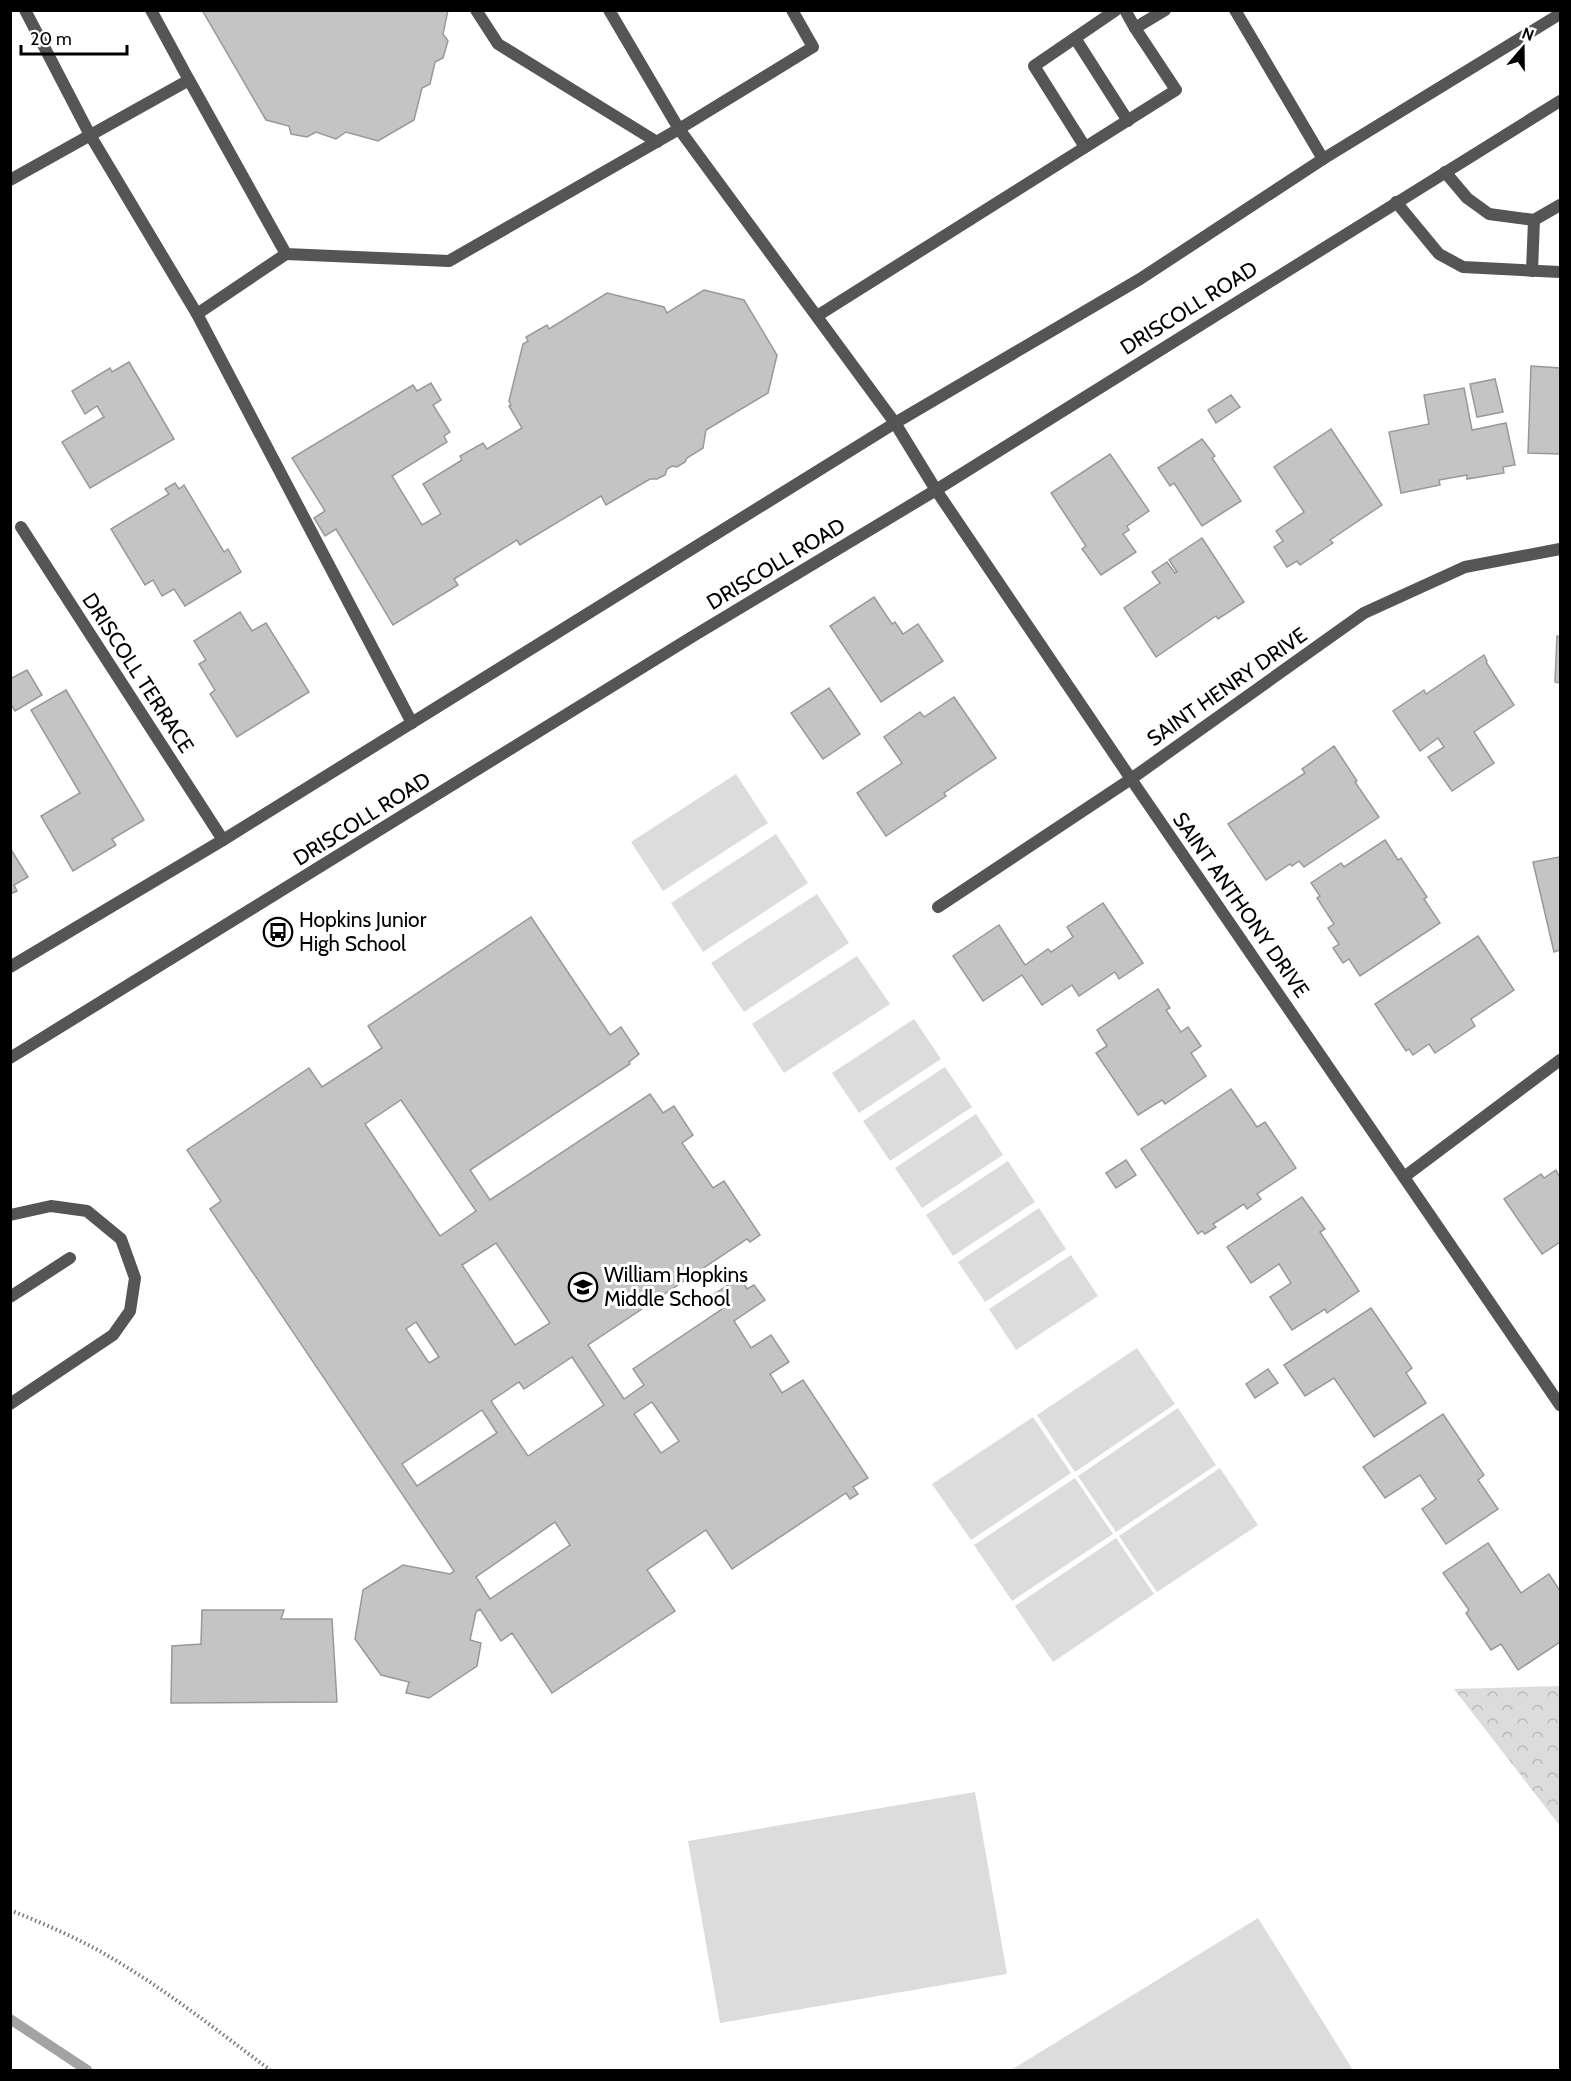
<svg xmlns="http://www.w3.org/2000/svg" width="1571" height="2081" font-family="Cabin,sans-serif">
<defs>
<pattern id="park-crowns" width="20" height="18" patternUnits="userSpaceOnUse" patternTransform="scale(1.5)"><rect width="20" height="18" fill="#dcdcdc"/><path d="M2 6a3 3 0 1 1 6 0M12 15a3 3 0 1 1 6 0" fill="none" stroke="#bbb"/></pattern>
</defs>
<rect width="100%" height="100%" fill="#fff"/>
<!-- grass -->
<g fill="#dcdcdc">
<polygon points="736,774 768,823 663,891 631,842"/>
<polygon points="776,834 808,883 703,952 671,903"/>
<polygon points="817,894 849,943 744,1012 711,963"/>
<polygon points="857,956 890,1004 784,1073 752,1024"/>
<polygon points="914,1019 941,1059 859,1113 832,1073"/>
<polygon points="945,1067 972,1107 890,1161 863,1121"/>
<polygon points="976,1114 1003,1155 922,1208 895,1168"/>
<polygon points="1008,1161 1035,1202 953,1256 926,1215"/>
<polygon points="1039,1208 1066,1249 985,1302 958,1262"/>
<polygon points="1071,1255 1098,1296 1016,1350 989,1309"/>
<polygon points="1137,1348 1175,1404 1075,1472 1037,1415"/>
<polygon points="1178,1408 1216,1465 1116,1532 1078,1476"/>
<polygon points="1033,1417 1071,1473 971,1540 932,1484"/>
<polygon points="1220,1468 1258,1525 1157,1592 1119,1536"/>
<polygon points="1075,1478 1113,1534 1012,1601 974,1545"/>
<polygon points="1116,1538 1154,1594 1053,1662 1015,1606"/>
<polygon points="975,1792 1007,1974 720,2023 688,1841"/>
<polygon points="1258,1918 1353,2070 1011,2070"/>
</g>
<!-- park -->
<polygon fill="url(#park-crowns)" points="1560,1686 1560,1826 1454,1689"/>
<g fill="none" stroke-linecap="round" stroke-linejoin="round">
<!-- stream -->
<polyline stroke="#a3a3a3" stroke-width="10" points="10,2019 87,2070"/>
</g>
<!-- building -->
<g fill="#c4c4c4" stroke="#999" stroke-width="1.5" fill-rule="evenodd">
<polygon points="202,10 448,10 443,34 448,41 443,58 435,62 430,84 422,88 414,120 378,141 346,132 336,139 316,132 307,137 291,134 289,126 266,120"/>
<polygon points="704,290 744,300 777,355 768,393 706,430 703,448 687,458 685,462 677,467 672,466 667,469 665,475 657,479 650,479 606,505 601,496 520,545 517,540 454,579 458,585 393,625 336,529 325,536 314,518 325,511 292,458 413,385 417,391 431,383 441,400 433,405 450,432 444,436 447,442 392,476 422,525 441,514 423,484 462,460 460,456 483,443 487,449 522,428 509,406 511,405 509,401 523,344 528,341 526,337 547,325 549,329 607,293 664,307 667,313"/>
<polygon points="129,362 174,439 90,488 62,442 104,417 97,406 85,414 72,391 110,368 112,372"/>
<polygon points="1531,366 1560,368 1560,454 1528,453"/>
<polygon points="1495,379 1503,412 1477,417 1470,384"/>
<polygon points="1464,388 1472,430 1506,423 1515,465 1503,467 1504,473 1467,479 1467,475 1439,480 1440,485 1401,493 1389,432 1429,424 1424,395"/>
<polygon points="1231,395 1240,407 1216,423 1208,410"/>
<polygon points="1331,429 1382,505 1330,540 1333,543 1300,565 1297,561 1287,567 1274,547 1283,541 1276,531 1304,512 1274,467"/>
<polygon points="1202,439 1215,456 1212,458 1241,501 1202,526 1174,483 1170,486 1158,468"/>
<polygon points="1110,454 1149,511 1127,526 1129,530 1123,534 1136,552 1101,575 1082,549 1086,546 1051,493"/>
<polygon points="175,483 179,489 184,485 224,552 228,549 241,572 185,606 174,589 162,596 153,580 145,585 111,529 169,494 165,489"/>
<polygon points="1202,538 1244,602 1218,619 1216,616 1156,657 1124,608 1160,583 1152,572 1167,562 1175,573 1177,572 1169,560"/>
<polygon points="874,597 892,624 895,622 903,634 918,624 943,661 881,702 830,626"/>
<polygon points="240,612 252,631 266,623 309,692 237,737 210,694 215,690 199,664 206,660 194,641"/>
<polygon points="1557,636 1560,637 1560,683 1555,682"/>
<polygon points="1484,655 1487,661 1486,662 1514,705 1474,732 1494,763 1452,791 1428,757 1444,747 1438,738 1420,751 1393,711 1424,690 1426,694"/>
<polygon points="27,670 42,695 15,711 10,703 10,679"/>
<polygon points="829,688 860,734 823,759 791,713"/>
<polygon points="66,690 144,820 112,839 116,845 73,871 41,816 80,793 31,710"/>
<polygon points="954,697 996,758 944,793 946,796 886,836 857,793 902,763 884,737 920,712 924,717"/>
<polygon points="1334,746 1357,781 1355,782 1379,817 1304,867 1299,861 1292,866 1290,864 1266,880 1228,824 1305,773 1302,769"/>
<polygon points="1385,840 1398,860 1401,858 1427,897 1424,899 1440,923 1360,976 1349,959 1343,963 1333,948 1339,944 1328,928 1334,924 1317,898 1320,896 1311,883 1341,863 1344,867"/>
<polygon points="10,848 28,877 14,885 17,891 10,894"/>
<polygon points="1560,857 1560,950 1554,952 1533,862"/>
<polygon points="1103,903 1143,963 1119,979 1115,972 1079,996 1072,985 1042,1005 1022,975 983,1001 953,956 999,925 1025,965 1048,949 1051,952 1073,937 1067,927"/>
<path d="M531 917 610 1035 621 1027 639 1054 629 1062 630 1064 470 1170 490 1200 650 1094 663 1113 674 1106 693 1135 682 1143 713 1188 724 1181 760 1235 750 1242 747 1239 588 1345 624 1399 644 1385 633 1369 722 1309 713 1295 740 1277 747 1289 754 1285 765 1300 734 1321 751 1348 771 1335 789 1362 770 1374 782 1393 803 1380 868 1478 853 1487 858 1494 850 1499 846 1493 732 1569 706 1530 647 1570 675 1611 552 1693 512 1633 501 1641 480 1609 476 1612 470 1640 481 1643 477 1666 429 1698 406 1693 409 1682 381 1675 355 1639 363 1590 403 1565 450 1574 454 1571 210 1209 221 1201 187 1150 309 1068 322 1087 382 1048 368 1026ZM401 1100 476 1211 440 1236 365 1124ZM496 1243 550 1323 515 1345 462 1265ZM416 1322 439 1357 429 1363 406 1329ZM572 1357 604 1405 528 1456 491 1401 519 1382 524 1389ZM652 1402 679 1441 661 1453 634 1414ZM482 1410 497 1433 417 1486 402 1464ZM555 1522 570 1545 490 1599 476 1577Z"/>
<polygon points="1478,936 1514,990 1471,1019 1475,1026 1435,1053 1429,1044 1413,1055 1409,1049 1406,1051 1375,1004"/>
<polygon points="1158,989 1170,1008 1166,1010 1181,1032 1188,1027 1201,1046 1191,1053 1206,1076 1165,1104 1162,1100 1138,1115 1096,1053 1107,1046 1097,1030"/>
<polygon points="1231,1089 1257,1127 1265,1122 1296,1168 1257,1194 1261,1199 1247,1209 1244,1204 1213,1224 1216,1227 1205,1234 1202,1231 1198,1234 1141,1149"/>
<polygon points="1126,1160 1136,1175 1116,1188 1106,1173"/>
<polygon points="1556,1170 1559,1176 1560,1175 1560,1242 1542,1254 1504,1199 1541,1174 1544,1178"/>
<polygon points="1302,1197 1325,1229 1320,1232 1359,1291 1327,1313 1325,1309 1292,1330 1270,1297 1291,1283 1279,1264 1251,1283 1227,1247"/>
<polygon points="1371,1308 1412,1368 1406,1373 1426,1403 1374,1437 1334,1378 1305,1396 1284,1365"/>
<polygon points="1268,1369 1278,1383 1255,1398 1246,1384"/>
<polygon points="1443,1414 1484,1475 1478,1480 1498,1509 1446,1544 1422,1509 1436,1499 1420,1475 1385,1498 1363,1467"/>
<polygon points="1488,1543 1521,1593 1549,1574 1560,1591 1560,1642 1518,1670 1501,1644 1491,1650 1466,1613 1469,1610 1443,1573"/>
<polygon points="202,1610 284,1610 281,1619 332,1619 337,1702 171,1703 172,1646 201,1644"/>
</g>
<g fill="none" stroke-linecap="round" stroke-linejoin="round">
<!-- path -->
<path stroke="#777" stroke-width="4" stroke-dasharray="1.5 3" stroke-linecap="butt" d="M10 1910C44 1924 78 1938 110 1957 166 1990 218 2031 270 2070"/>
<!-- service -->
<g stroke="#555" stroke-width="12">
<polyline points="25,10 90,135 197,314"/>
<polyline points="151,10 189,80"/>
<polyline points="476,10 498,44 657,142"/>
<polyline points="609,10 679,129 813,47 792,10"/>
<polyline points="1125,10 1135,28"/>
<polyline points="1075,38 1128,121"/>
<polyline points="1085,147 1034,66 1116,10"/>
<polyline points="1445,172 1467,198 1489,214 1534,220 1560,205"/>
<polyline points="10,180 189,80 286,254 449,261 679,129 895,423"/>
<polyline points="1396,202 1439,254 1463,267 1560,272"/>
<polyline points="286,254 197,314 412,723"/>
<polyline points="1532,271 1534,220"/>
<polyline points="817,316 1176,90 1135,28 1165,10"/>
<polyline points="10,1215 51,1206 87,1211 121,1239 135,1278 130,1311 113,1335 10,1404"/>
<polyline points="10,1297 70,1258"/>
</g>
<!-- minor -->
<g stroke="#555" stroke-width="12">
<polyline points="1235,10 1323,159"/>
<polyline points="895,423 936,490 1131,779 1560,1405"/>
<polyline points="21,527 223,840"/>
<polyline points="938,907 1131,779 1364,613 1465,567 1560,549"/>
<polyline points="1404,1177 1560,1060"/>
</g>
<!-- tertiary -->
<g stroke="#555" stroke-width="12">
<polyline points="10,967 223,840 895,423 1140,279 1323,159 1560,14"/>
<polyline points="10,1058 695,635 936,490 1560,101"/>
</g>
</g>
<!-- icons -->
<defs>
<g id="bus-ring" transform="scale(1.5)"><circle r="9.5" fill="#fff" stroke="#000" stroke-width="1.5"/><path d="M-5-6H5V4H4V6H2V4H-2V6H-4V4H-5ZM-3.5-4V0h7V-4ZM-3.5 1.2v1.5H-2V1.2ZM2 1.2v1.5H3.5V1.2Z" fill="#000"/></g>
<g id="school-ring" transform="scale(1.5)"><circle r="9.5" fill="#fff" stroke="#000" stroke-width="1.5"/><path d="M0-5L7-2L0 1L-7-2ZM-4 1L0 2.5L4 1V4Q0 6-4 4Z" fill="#000"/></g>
</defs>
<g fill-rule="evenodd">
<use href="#bus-ring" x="278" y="932"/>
<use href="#school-ring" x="583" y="1287"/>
</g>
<g text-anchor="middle" stroke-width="6" stroke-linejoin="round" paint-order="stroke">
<!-- street labels -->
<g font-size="21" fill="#000" stroke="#fff">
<text transform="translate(1189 308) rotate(-32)" y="7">DRISCOLL ROAD</text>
<text transform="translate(776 564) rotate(-31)" y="7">DRISCOLL ROAD</text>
<text transform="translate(138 673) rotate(57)" y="7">DRISCOLL TERRACE</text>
<text transform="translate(1227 687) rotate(-35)" y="7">SAINT HENRY DRIVE</text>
<text transform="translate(362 819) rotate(-32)" y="7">DRISCOLL ROAD</text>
<text transform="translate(1241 905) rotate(55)" y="7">SAINT ANTHONY DRIVE</text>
</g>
<!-- poi labels -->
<g font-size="21" fill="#000" stroke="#fff" text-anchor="start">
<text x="299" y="927">Hopkins Junior<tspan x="299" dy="24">High School</tspan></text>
<text x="604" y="1282">William Hopkins<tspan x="604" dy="24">Middle School</tspan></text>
</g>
</g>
<!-- border -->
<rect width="1571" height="2081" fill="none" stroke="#000000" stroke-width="24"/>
<!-- north arrow -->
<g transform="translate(1523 48) rotate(20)" stroke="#ffffff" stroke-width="4.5" paint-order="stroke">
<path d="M0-4.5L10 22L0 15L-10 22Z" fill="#000000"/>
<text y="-9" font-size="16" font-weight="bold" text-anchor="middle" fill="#000000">N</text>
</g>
<!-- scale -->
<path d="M21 45v9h106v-9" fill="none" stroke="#000000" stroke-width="3"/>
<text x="30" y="45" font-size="18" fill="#000000" stroke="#ffffff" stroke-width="4.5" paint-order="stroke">20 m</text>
</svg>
